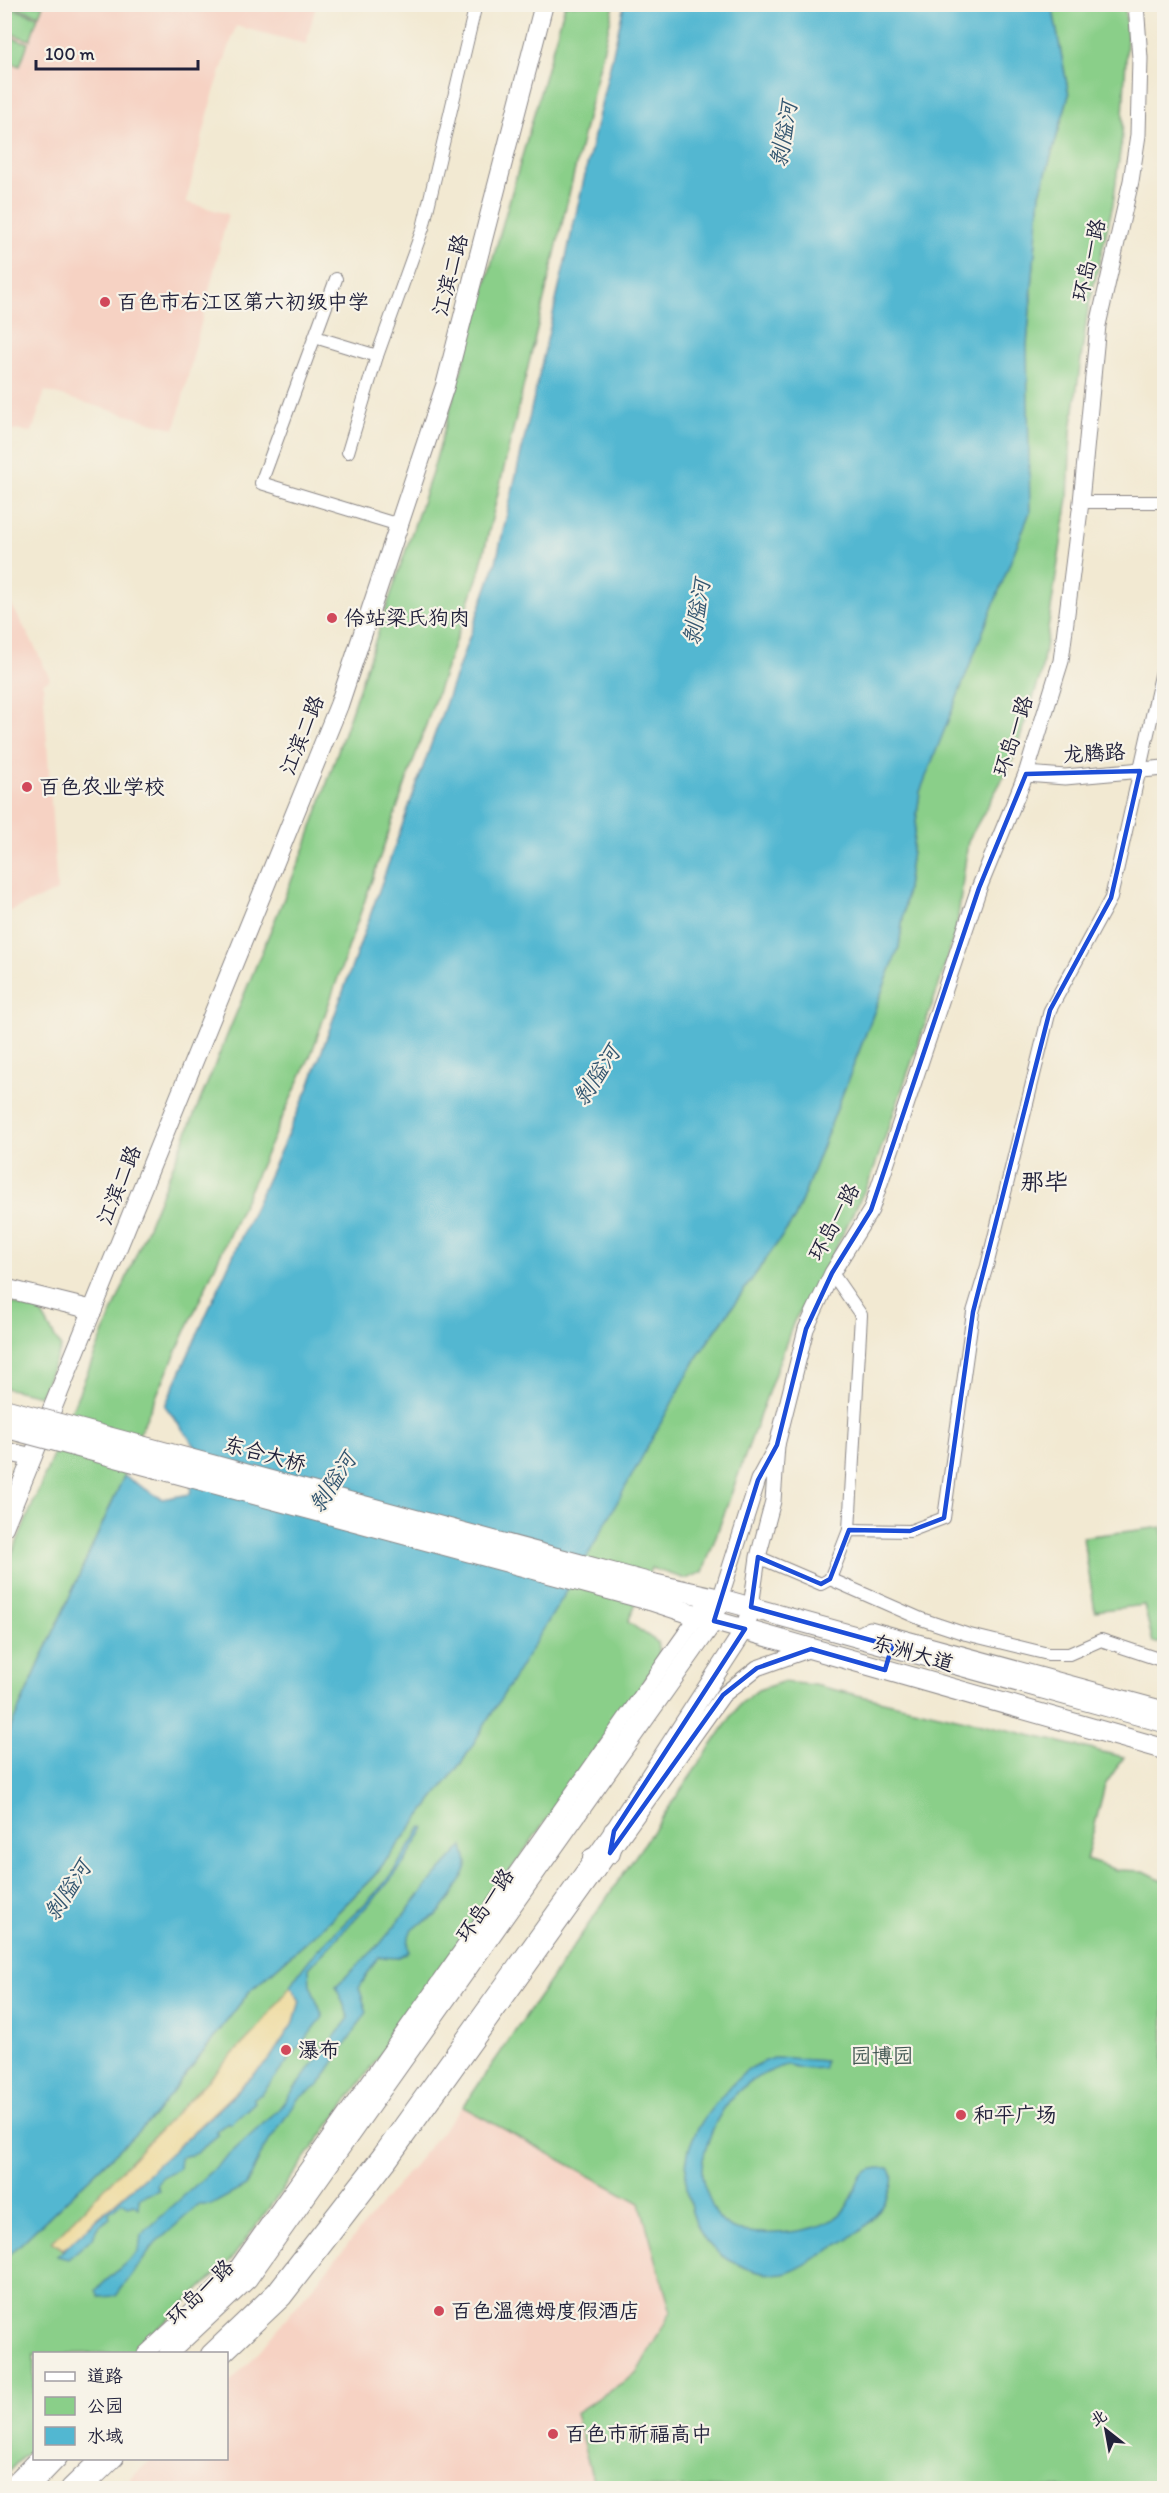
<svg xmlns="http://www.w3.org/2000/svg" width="1169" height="2493" font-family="Itim,'LXGW WenKai TC',sans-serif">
<rect width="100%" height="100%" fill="#f7f3e8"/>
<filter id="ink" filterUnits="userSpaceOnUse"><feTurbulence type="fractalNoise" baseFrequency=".0167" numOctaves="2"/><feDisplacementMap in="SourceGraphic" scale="12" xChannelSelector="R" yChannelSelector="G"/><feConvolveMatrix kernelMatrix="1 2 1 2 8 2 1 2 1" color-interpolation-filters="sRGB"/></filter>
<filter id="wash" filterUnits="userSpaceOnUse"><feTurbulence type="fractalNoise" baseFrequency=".008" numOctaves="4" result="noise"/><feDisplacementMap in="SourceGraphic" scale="24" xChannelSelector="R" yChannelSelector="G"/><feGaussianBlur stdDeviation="1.35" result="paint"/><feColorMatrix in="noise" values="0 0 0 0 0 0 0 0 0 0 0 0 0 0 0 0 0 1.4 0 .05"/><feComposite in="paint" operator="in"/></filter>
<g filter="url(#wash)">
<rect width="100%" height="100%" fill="#f2e9d2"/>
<!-- built -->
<g fill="#f6d2c3">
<polygon points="5,5 316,5 306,44 236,26 213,95 186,202 228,214 175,429 45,391 32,432 5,429"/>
<polygon points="5,593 36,649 50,679 43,683 57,891 5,913"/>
<polygon points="462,2107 640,2202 671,2312 636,2374 575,2413 595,2488 120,2488 152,2459 226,2458 227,2385 251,2361"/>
</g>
<!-- green -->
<g fill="#8acf89" stroke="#567862" stroke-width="1.5">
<polygon points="8,5 43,5 39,15"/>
<polygon points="565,5 614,5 479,573 312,1052 140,1432 124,1476 5,1740 5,1571 306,845 432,473"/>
<polygon points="1052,5 1125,5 1127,38 1122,137 1113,204 1088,309 1071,431 1068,498 1041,674 1012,762 968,841 957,925 940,982 871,1177 827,1266 794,1321 703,1572 686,1579 651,1568 628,1622 657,1642 660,1659 368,2072 231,2260 132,2353 34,2354 34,2446 5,2475 5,2259 154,2116 249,1992 326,1924 374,1876 464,1759 699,1354 795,1218 899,947 920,792 1027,345 1040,194 1069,95"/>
<polygon points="5,6 38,17 30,40 5,32"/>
<polygon points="5,35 28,43 20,66 5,61"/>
<polygon points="5,1301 40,1311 61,1348 40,1396 5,1388"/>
<polygon points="1162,1527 1164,1536 1164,1643 1153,1643 1144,1605 1095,1611 1083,1537"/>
<polygon points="782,1682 814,1685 1124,1757 1105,1785 1086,1860 1117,1870 1144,1871 1164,1881 1164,2488 595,2488 575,2413 636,2374 671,2312 640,2203 463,2107 740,1704 758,1690"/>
</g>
<!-- sand -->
<polygon fill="#eeda9e" stroke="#887e6c" stroke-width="1.5" points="291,1986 300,2001 294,2022 269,2060 158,2165 98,2217 73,2243 63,2249 52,2242 256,2030"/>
<!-- water -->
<g fill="#52b7d1" stroke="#3a6c86" stroke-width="1.5">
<polygon points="624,5 1052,5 1069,95 1040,194 1027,345 1030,512 920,792 899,947 795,1218 699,1354 582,1566 464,1759 374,1876 326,1924 249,1992 154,2116 5,2259 5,1740 124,1476 162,1499 190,1494 198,1450 165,1406 309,1087 496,562"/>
<path d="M422 1827 425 1828 404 1863 383 1889 309 1968 310 1985 323 2017 262 2094 253 2098 255 2102 231 2124 228 2122 216 2132 218 2135 195 2154 180 2157 179 2168 162 2177 156 2185 159 2190 139 2198 138 2208 134 2204 128 2206 122 2202 109 2213 110 2218 97 2228 93 2237 68 2259 57 2256 218 2110 269 2060 294 2022 300 2001 291 1986C313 1947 350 1921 380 1888 396 1870 409 1847 422 1827Z"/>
<path d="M463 1846C464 1852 467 1859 467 1865 466 1874 444 1911 435 1916 416 1928 406 1924 409 1952L397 1958 378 1957 359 1988 367 2012 319 2085 298 2099 263 2150 246 2186 211 2205H198L155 2244 116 2296 99 2297 96 2290 139 2251 141 2235 278 2110 349 2018 336 1986 380 1944 430 1882Z"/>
<path d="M777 2057 825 2061 824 2068C816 2068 808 2070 801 2068 797 2068 792 2065 788 2065 783 2065 775 2069 771 2071 736 2084 716 2114 706 2148 703 2158 700 2170 703 2180 704 2187 708 2195 710 2201 716 2217 724 2228 741 2231 770 2236 826 2234 845 2209 862 2187 850 2166 889 2168 900 2183 882 2207 872 2219 859 2234 840 2244 823 2254 812 2260 800 2269 787 2273 763 2280 721 2260 706 2241 690 2220 682 2179 688 2153 693 2131 708 2112 723 2095 742 2073 749 2066 777 2057Z"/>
</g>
</g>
<g filter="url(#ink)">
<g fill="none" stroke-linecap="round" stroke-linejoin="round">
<!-- minor casing -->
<g stroke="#8a8686" stroke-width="14">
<g id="minor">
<polyline points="336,279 261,483 399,525"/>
<polyline points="315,337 377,356 423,228 476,4"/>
<polyline points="348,452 377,356"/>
<polyline points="1081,502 1164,502"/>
<polyline points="832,1273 861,1315 849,1530"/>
<polyline points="758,1557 821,1584 830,1579 849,1530 910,1531 944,1518 973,1312 987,1266 1050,1010 1111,898 1164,662"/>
<polyline points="830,1579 921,1619 966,1634 1048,1654 1069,1654 1101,1640 1164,1661"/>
</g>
</g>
<!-- tertiary casing -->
<g stroke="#8a8686" stroke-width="17">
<g id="tertiary">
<polyline points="1026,774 1065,777 1164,768"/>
<polyline points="777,1445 806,1329 832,1273 871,1210 979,888 1026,774 1061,661 1081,502 1098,325 1131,181 1138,135 1140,58 1136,4"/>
<polyline points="720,1599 758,1480 777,1445 773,1501 758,1557 751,1607"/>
<polyline points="856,1636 870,1629 1164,1709"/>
<polyline points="145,2354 236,2269 700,1613 707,1597"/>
<polyline points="225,2354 284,2298 389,2162 723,1695 757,1668 811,1649"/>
<polyline points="7,2488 37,2458"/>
<polyline points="85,2488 116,2458"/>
</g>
</g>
<!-- secondary casing -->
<g stroke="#8a8686" stroke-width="20">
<g id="secondary">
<polyline points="4,1288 93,1310"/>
<polyline points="4,1451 31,1457"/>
<polyline points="4,1527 339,705 445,386 544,4"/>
<polyline points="168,2354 248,2279 714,1621 720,1599"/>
<polyline points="210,2354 276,2291 381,2156 614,1831 745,1629 751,1607"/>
<polyline points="29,2488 58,2458"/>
<polyline points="70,2488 101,2458"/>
</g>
</g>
<!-- primary casing -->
<g stroke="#8a8686" stroke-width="22">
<g id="primary">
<polyline points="653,1584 720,1599 1164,1722"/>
<polyline points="650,1600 714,1621 1164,1749"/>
<polyline points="593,1858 610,1853 614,1831"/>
</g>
</g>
<!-- minor -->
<use href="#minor" stroke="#fff" stroke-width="12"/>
<!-- tertiary -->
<use href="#tertiary" stroke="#fff" stroke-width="15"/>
<!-- secondary -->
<use href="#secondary" stroke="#fff" stroke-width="18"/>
<!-- primary -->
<use href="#primary" stroke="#fff" stroke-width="20"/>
<!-- primary-bridge casing -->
<g stroke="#8a8686" stroke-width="22" stroke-linecap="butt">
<g id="primary-bridge">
<polyline points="4,1409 653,1584"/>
<polyline points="4,1427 650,1600"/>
</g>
</g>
<!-- primary-bridge -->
<use href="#primary-bridge" stroke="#fff" stroke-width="20"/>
</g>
</g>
<!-- marked area -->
<path fill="none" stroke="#1d4ed8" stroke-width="4.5" stroke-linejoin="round" d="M1140 771 1111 898 1050 1010 973 1312 944 1518 910 1531 849 1530 830 1579 821 1584 758 1557 751 1607 892 1646 885 1670 811 1649 757 1668 723 1695 610 1853 614 1831 745 1629 714 1621 758 1480 777 1445 806 1329 832 1273 871 1210 979 888 1026 774Z"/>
<!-- markers -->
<g fill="#d1495b" stroke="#f7f3e8" stroke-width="2">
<circle cx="105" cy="302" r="6"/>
<circle cx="332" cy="618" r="6"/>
<circle cx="27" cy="787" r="6"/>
<circle cx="286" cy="2050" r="6"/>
<circle cx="961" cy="2115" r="6"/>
<circle cx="439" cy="2311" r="6"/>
<circle cx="553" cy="2434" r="6"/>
</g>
<g text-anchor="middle" stroke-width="4.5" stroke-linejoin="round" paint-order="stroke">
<!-- street labels -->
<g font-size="21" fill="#22223b" stroke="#f7f3e8">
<text transform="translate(1089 260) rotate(-77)" y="7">环岛一路</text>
<text transform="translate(450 275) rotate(-75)" y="7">江滨二路</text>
<text transform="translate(302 735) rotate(-68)" y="7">江滨二路</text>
<text transform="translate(1013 736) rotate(-72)" y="7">环岛一路</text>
<text transform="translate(1094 753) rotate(-3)" y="7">龙腾路</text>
<text transform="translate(119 1185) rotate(-68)" y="7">江滨二路</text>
<text transform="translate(834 1222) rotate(-62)" y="7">环岛一路</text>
<text transform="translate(265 1454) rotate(15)" y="7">东合大桥</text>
<text transform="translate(913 1653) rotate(16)" y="7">东洲大道</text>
<text transform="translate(485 1905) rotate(-55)" y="7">环岛一路</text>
<text transform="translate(200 2292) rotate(-44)" y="7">环岛一路</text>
</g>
<!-- poi labels -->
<g font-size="21" fill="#22223b" stroke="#f7f3e8" text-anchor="start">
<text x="117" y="309">百色市右江区第六初级中学</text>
<text x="344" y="625">伶站梁氏狗肉</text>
<text x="39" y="794">百色农业学校</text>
<text x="298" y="2057">瀑布</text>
<text x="973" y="2122">和平广场</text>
<text x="451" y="2318">百色温德姆度假酒店</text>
<text x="565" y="2441">百色市祈福高中</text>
</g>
<!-- park labels -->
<g font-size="21" fill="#415652" stroke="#f7f3e8">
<text x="882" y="2063">园博园</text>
</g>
<!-- water labels -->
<g font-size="22" font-style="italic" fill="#335670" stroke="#f7f3e8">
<text transform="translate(783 134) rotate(-80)" y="8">剥隘河</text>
<text transform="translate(696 612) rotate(-80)" y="8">剥隘河</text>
<text transform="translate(596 1075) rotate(-57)" y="8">剥隘河</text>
<text transform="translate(332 1482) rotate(-57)" y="8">剥隘河</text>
<text transform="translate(67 1890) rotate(-57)" y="8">剥隘河</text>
</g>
<!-- quarter labels -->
<g font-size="24" fill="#22223b" stroke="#f7f3e8">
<text x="1044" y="1190">那毕</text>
</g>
</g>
<!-- margin -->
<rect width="1169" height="2493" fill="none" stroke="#f7f3e8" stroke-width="24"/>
<!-- legend -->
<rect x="33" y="2352" width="195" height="108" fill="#f7f3e8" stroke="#a29fa3" stroke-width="1.5"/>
<rect x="45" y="2372" width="30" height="9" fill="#ffffff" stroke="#a29fa3" stroke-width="1.5"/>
<text x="87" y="2382" font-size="18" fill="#22223b">道路</text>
<rect x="45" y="2397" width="30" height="18" fill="#8acf89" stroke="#a29fa3" stroke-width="1.5"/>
<text x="87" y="2412" font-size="18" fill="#22223b">公园</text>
<rect x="45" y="2427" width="30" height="18" fill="#52b7d1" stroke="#a29fa3" stroke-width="1.5"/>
<text x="87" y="2442" font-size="18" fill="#22223b">水域</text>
<!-- north arrow -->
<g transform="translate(1106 2430) rotate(329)" stroke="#f7f3e8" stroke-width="4.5" paint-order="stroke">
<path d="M0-4.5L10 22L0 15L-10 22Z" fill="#22223b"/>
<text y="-9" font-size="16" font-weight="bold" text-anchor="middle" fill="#22223b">北</text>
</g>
<!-- scale -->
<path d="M36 60v9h162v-9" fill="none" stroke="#22223b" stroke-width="3"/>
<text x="45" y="60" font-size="18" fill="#22223b" stroke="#f7f3e8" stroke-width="4.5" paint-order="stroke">100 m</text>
</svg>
